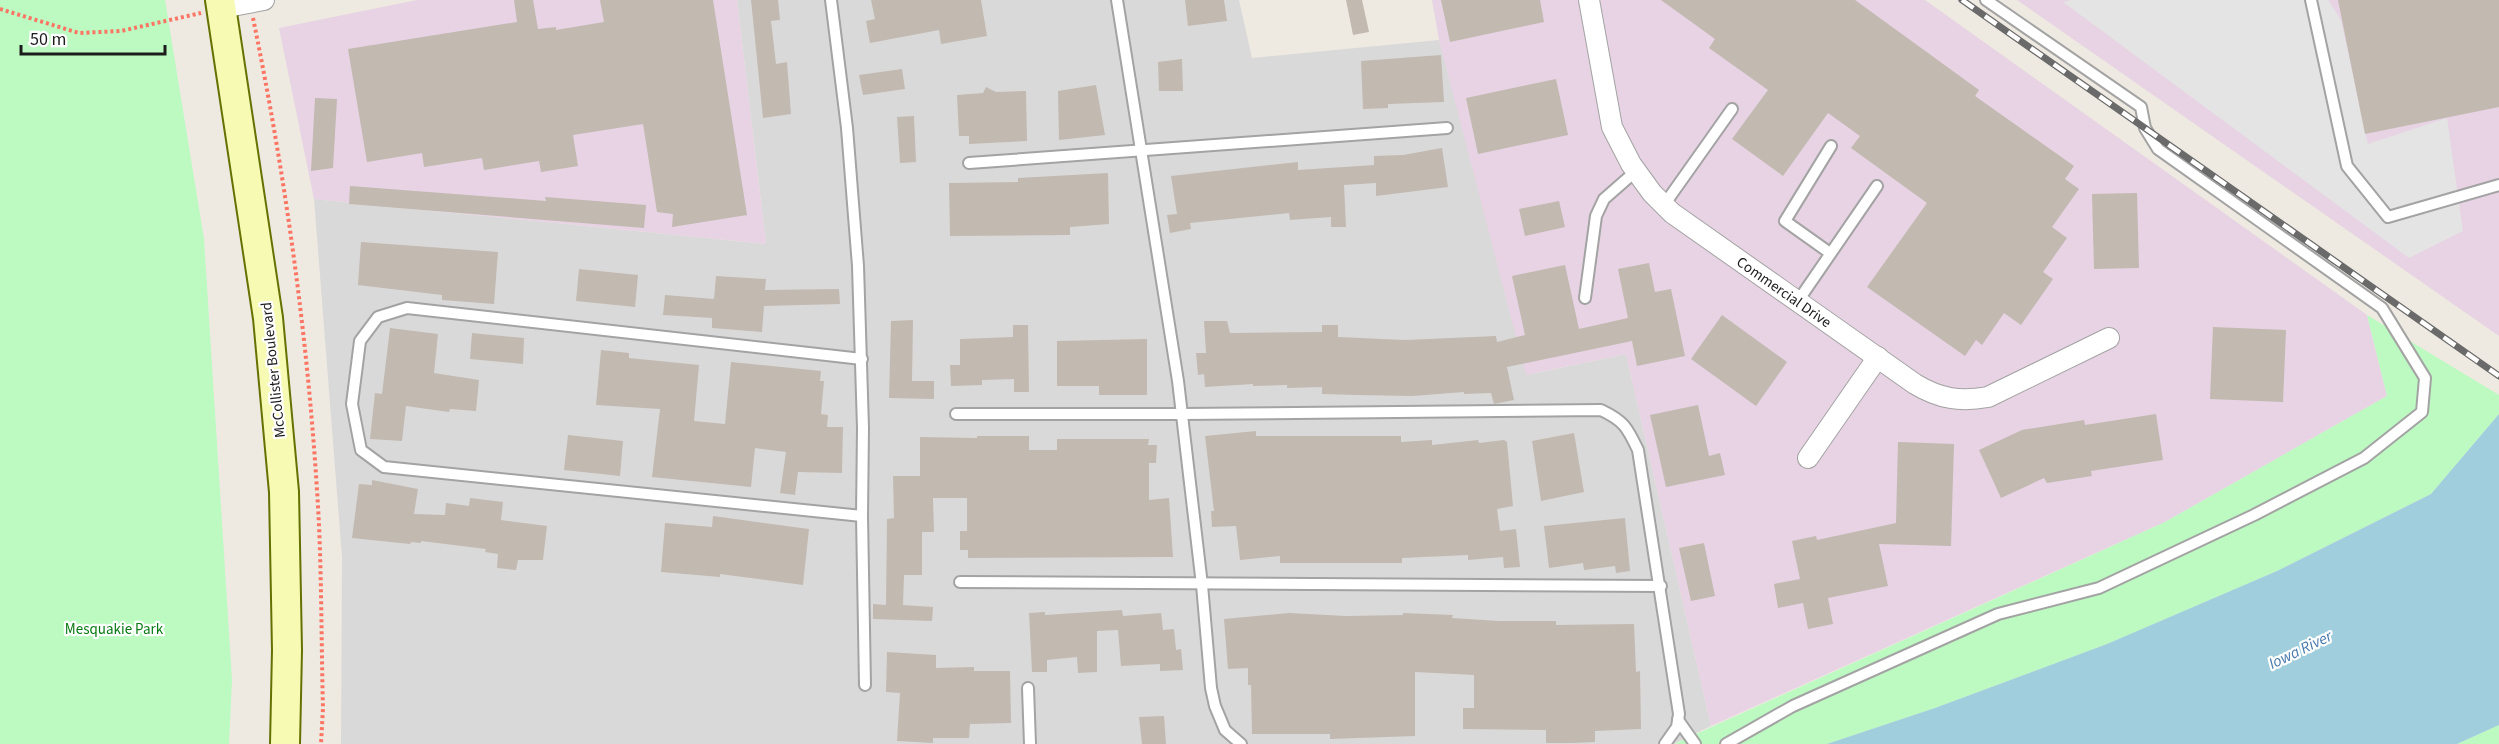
<svg xmlns="http://www.w3.org/2000/svg" width="2499" height="744" font-family="'Source Sans 3',sans-serif">
<rect width="100%" height="100%" fill="#eeeae1"/>
<!-- residential -->
<polygon fill="#dad9d9" points="737,0 1239,0 1252,58 1439,40 1536,373 1626,354 1711,726 1673,744 341,744 342,557 314,199 766,244"/>
<!-- industrial -->
<g fill="#e7d3e3">
<polygon points="417,0 737,0 766,244 314,199 279,28"/>
<polygon points="1432,0 1925,0 2367,315 2387,396 2165,522 1711,726 1626,354 1526,375 1439,40"/>
<polygon points="2017,0 2499,0 2499,336"/>
</g>
<!-- park -->
<g fill="#bcfac2">
<polygon points="0,0 165,0 204,239 232,680 229,744 0,744"/>
<polygon points="2367,315 2499,395 2499,414 2431,494 2277,571 2107,644 1935,708 1827,744 1674,744 2165,522 2387,396"/>
<polygon points="2499,725 2499,744 2457,744"/>
</g>
<!-- parking -->
<polygon fill="#e4e4e4" points="2071,0 2328,0 2341,20 2368,144 2447,118 2463,231 2409,258 2063,2"/>
<!-- water -->
<polygon fill="#a0cedc" points="2499,414 2499,725 2457,744 1827,744 1935,708 2107,644 2277,571 2431,494"/>
<!-- building -->
<g fill="#c2b9b1">
<polygon points="514,0 533,0 538,29 556,27 556,30 604,22 600,0 713,0 747,215 672,227 673,214 657,212 643,124 573,135 578,166 541,172 539,161 484,170 482,158 424,167 422,153 367,162 348,49 517,22"/>
<polygon points="751,0 778,0 780,20 771,21 776,64 787,62 791,114 763,118"/>
<polygon points="871,0 981,0 987,36 941,44 939,30 870,43 866,21 875,19"/>
<polygon points="1185,0 1224,0 1227,21 1188,26"/>
<polygon points="1346,0 1362,0 1369,32 1353,35"/>
<polygon points="1441,0 1540,0 1544,22 1450,42"/>
<polygon points="1661,0 1855,0 1979,90 1975,96 2074,166 2065,179 2079,189 2052,227 2067,238 2043,272 2053,279 2021,325 2004,313 1982,345 1976,340 1965,356 1867,287 1927,203 1851,148 1860,136 1828,113 1783,176 1732,139 1768,90 1709,48 1715,39"/>
<polygon points="2338,0 2499,0 2499,107 2365,134"/>
<polygon points="1441,55 1444,102 1388,104 1388,108 1363,109 1361,61"/>
<polygon points="1182,59 1183,91 1159,91 1158,62"/>
<polygon points="902,69 905,89 863,95 859,75"/>
<polygon points="1556,79 1568,135 1478,154 1466,98"/>
<polygon points="1096,85 1105,135 1059,140 1058,91"/>
<polygon points="986,87 996,92 1026,91 1027,141 969,144 969,136 959,136 957,95 983,93"/>
<polygon points="315,98 337,99 333,168 311,171"/>
<polygon points="914,116 916,162 900,163 897,117"/>
<polygon points="1442,148 1448,187 1376,196 1376,183 1344,185 1346,227 1331,227 1331,217 1290,220 1289,213 1190,223 1191,229 1170,233 1167,215 1177,214 1171,176 1298,162 1298,170 1374,165 1374,156 1403,155"/>
<polygon points="1108,173 1109,224 1070,227 1070,235 950,236 949,183 1018,182 1018,178"/>
<polygon points="350,186 546,201 545,197 646,205 644,228 349,204"/>
<polygon points="2137,193 2139,268 2094,269 2092,194"/>
<polygon points="1559,201 1565,227 1525,236 1519,209"/>
<polygon points="361,242 498,252 494,304 442,300 442,295 358,285"/>
<polygon points="1649,263 1655,292 1671,289 1685,356 1637,366 1632,341 1507,367 1514,400 1494,404 1491,393 1464,394 1464,392 1413,396 1356,395 1322,394 1322,387 1287,388 1287,385 1253,386 1253,384 1205,387 1204,374 1198,375 1196,353 1206,353 1204,321 1227,321 1230,333 1322,332 1322,325 1338,325 1338,337 1405,340 1496,336 1497,342 1525,335 1512,276 1565,265 1579,329 1628,318 1618,269"/>
<polygon points="579,269 638,275 635,307 576,301"/>
<polygon points="716,276 766,279 765,290 839,289 840,304 764,306 762,332 712,328 712,318 663,315 665,295 714,299"/>
<polygon points="1722,315 1787,362 1756,406 1691,359"/>
<polygon points="913,320 912,381 934,381 934,399 889,398 891,321"/>
<polygon points="1013,325 1028,325 1029,392 1014,392 1014,379 982,380 982,385 951,386 950,365 960,365 960,339 1013,337"/>
<polygon points="2213,327 2286,330 2283,402 2210,399"/>
<polygon points="390,328 438,334 434,373 479,380 476,411 450,409 449,412 406,406 402,441 370,439 375,393 382,394"/>
<polygon points="472,333 524,338 523,364 470,359"/>
<polygon points="1147,339 1147,395 1099,395 1099,386 1057,386 1057,341"/>
<polygon points="601,350 629,353 629,358 699,365 694,421 725,424 731,362 821,371 820,381 824,381 821,414 828,415 827,427 843,427 842,473 798,472 795,495 780,493 786,452 755,448 751,487 652,477 660,409 596,405"/>
<polygon points="1698,405 1709,456 1720,453 1725,475 1666,487 1650,415"/>
<polygon points="2156,414 2163,460 2091,471 2092,476 2047,483 2044,478 2001,498 1979,450 2022,430 2084,420 2085,425"/>
<polygon points="1256,431 1256,436 1401,436 1401,442 1432,440 1432,445 1478,440 1479,443 1504,440 1507,442 1513,506 1497,509 1500,531 1516,529 1520,567 1504,568 1503,557 1468,560 1468,555 1402,558 1402,563 1280,563 1280,556 1240,560 1236,526 1212,527 1211,511 1214,511 1205,436"/>
<polygon points="1574,433 1584,492 1541,501 1532,441"/>
<polygon points="568,435 623,441 620,476 564,470"/>
<polygon points="977,436 1029,436 1029,450 1057,450 1057,439 1149,439 1148,445 1157,445 1156,463 1149,463 1149,500 1169,498 1173,557 968,558 968,550 960,550 960,531 967,531 967,498 933,498 934,532 922,532 922,575 904,575 903,605 933,607 932,621 873,619 873,604 886,605 887,519 894,518 893,476 920,476 920,437 977,438"/>
<polygon points="1898,442 1954,444 1951,546 1879,544 1888,586 1828,598 1833,624 1808,629 1803,603 1778,608 1774,584 1800,579 1792,541 1816,536 1817,540 1896,523"/>
<polygon points="372,480 418,489 414,514 445,515 446,503 469,506 470,498 503,502 501,520 547,526 543,560 518,560 516,570 497,568 498,554 485,552 486,549 421,541 421,543 411,542 410,544 352,538 359,484 372,485"/>
<polygon points="713,516 809,529 803,585 720,574 720,577 661,572 665,523 712,527"/>
<polygon points="1625,518 1630,571 1616,573 1615,566 1584,570 1583,563 1549,568 1544,526"/>
<polygon points="1704,543 1715,596 1691,601 1679,548"/>
<polygon points="1122,610 1123,616 1161,613 1163,630 1174,629 1176,650 1181,649 1183,670 1160,671 1160,664 1121,666 1118,630 1097,631 1097,672 1078,673 1077,657 1047,660 1047,672 1032,672 1029,613 1045,612 1045,615"/>
<polygon points="1289,613 1346,616 1403,615 1403,613 1453,615 1452,618 1499,621 1556,621 1556,625 1634,624 1636,672 1640,671 1641,729 1595,731 1595,742 1572,743 1546,743 1546,730 1463,729 1463,708 1474,708 1474,675 1415,672 1415,736 1330,739 1330,734 1252,734 1251,685 1248,685 1248,668 1228,669 1224,619"/>
<polygon points="887,652 936,655 936,668 974,667 974,671 1010,671 1011,723 970,724 969,738 933,738 933,743 897,741 900,693 886,692"/>
<polygon points="1164,716 1166,744 1142,744 1139,717"/>
</g>
<g fill="none" stroke-linecap="round" stroke-linejoin="round">
<!-- lane casing -->
<g stroke="#a3a3a3" stroke-width="14">
<g id="lane">
<polyline points="831,0 847,128 858,266 863,428 862,516 865,685"/>
<polyline points="1117,0 1178,381 1202,585 1211,688 1215,706 1225,730 1241,744"/>
<polyline points="2311,0 2347,166 2388,217 2499,185"/>
<polyline points="969,163 1447,128"/>
<polyline points="1664,205 1732,109"/>
<polyline points="1830,253 1785,221 1831,146"/>
<polyline points="1585,298 1596,216 1604,199 1636,171"/>
<polyline points="1798,301 1877,186"/>
<polyline points="862,359 407,308 378,317 360,341 352,404 361,450 384,467 862,516"/>
<path d="M956 414H1182L1601 410C1624 421 1627 427 1638 450L1679 714 1677 727 1665 744"/>
<polyline points="960,582 1661,586"/>
<polyline points="1028,688 1030,744"/>
<polyline points="1678,720 1695,744"/>
<polyline points="1726,744 1793,706 1998,614 2099,588 2254,515 2364,458 2422,412 2425,378 2382,308 2158,149 2145,128 2141,107 1986,0"/>
</g>
</g>
<!-- street casing -->
<g stroke="#a3a3a3" stroke-width="22">
<g id="street">
<path d="M1589 0 1612 127 1631 164 1652 193 1672 213 1915 384C1940 399 1960 402 1988 397L2109 338"/>
<polyline points="222,8 264,0"/>
<polyline points="1808,458 1878,357"/>
</g>
</g>
<!-- secondary casing -->
<g stroke="#657203" stroke-width="32">
<polyline id="secondary" points="220,0 268,318 284,492 287,650 285,744"/>
</g>
<!-- path -->
<g stroke="#fb7564" stroke-width="4" stroke-dasharray="3 3" stroke-linecap="butt">
<polyline points="0,9 79,33 121,31 201,13"/>
<path d="M253 18C285 174 307 332 317 490 322 563 321 636 323 708L321 744"/>
</g>
<!-- lane -->
<use href="#lane" stroke="#fff" stroke-width="10"/>
<!-- street -->
<use href="#street" stroke="#fff" stroke-width="20"/>
<!-- secondary -->
<use href="#secondary" stroke="#f6fab3" stroke-width="28"/>
<!-- rail casing -->
<g stroke="#6a6a6a" stroke-width="7">
<polyline id="rail" points="1962,0 2499,376"/>
</g>
<!-- rail -->
<use href="#rail" stroke="#fff" stroke-width="4.5" stroke-dasharray="14" stroke-linecap="butt"/>
</g>
<g text-anchor="middle" stroke-width="4.5" stroke-linejoin="round" paint-order="stroke">
<!-- street labels -->
<g font-size="15" fill="#1c1c1c" stroke="#fff">
<text transform="translate(1784 292) rotate(35)" y="5">Commercial Drive</text>
<text transform="translate(273 370) rotate(-96)" y="5">McCollister Boulevard</text>
</g>
<!-- park labels -->
<g font-size="15" fill="#0a7a14" stroke="#fff">
<text x="114" y="634">Mesquakie Park</text>
</g>
<!-- water labels -->
<g font-size="16" font-style="italic" fill="#4879ac" stroke="#fff">
<text transform="translate(2300 649) rotate(-26)" y="6">Iowa River</text>
</g>
</g>
<!-- scale -->
<path d="M21 45v9h144v-9" fill="none" stroke="#1c1c1c" stroke-width="3"/>
<text x="30" y="45" font-size="18" fill="#1c1c1c" stroke="#ffffff" stroke-width="4.5" paint-order="stroke">50 m</text>
</svg>
